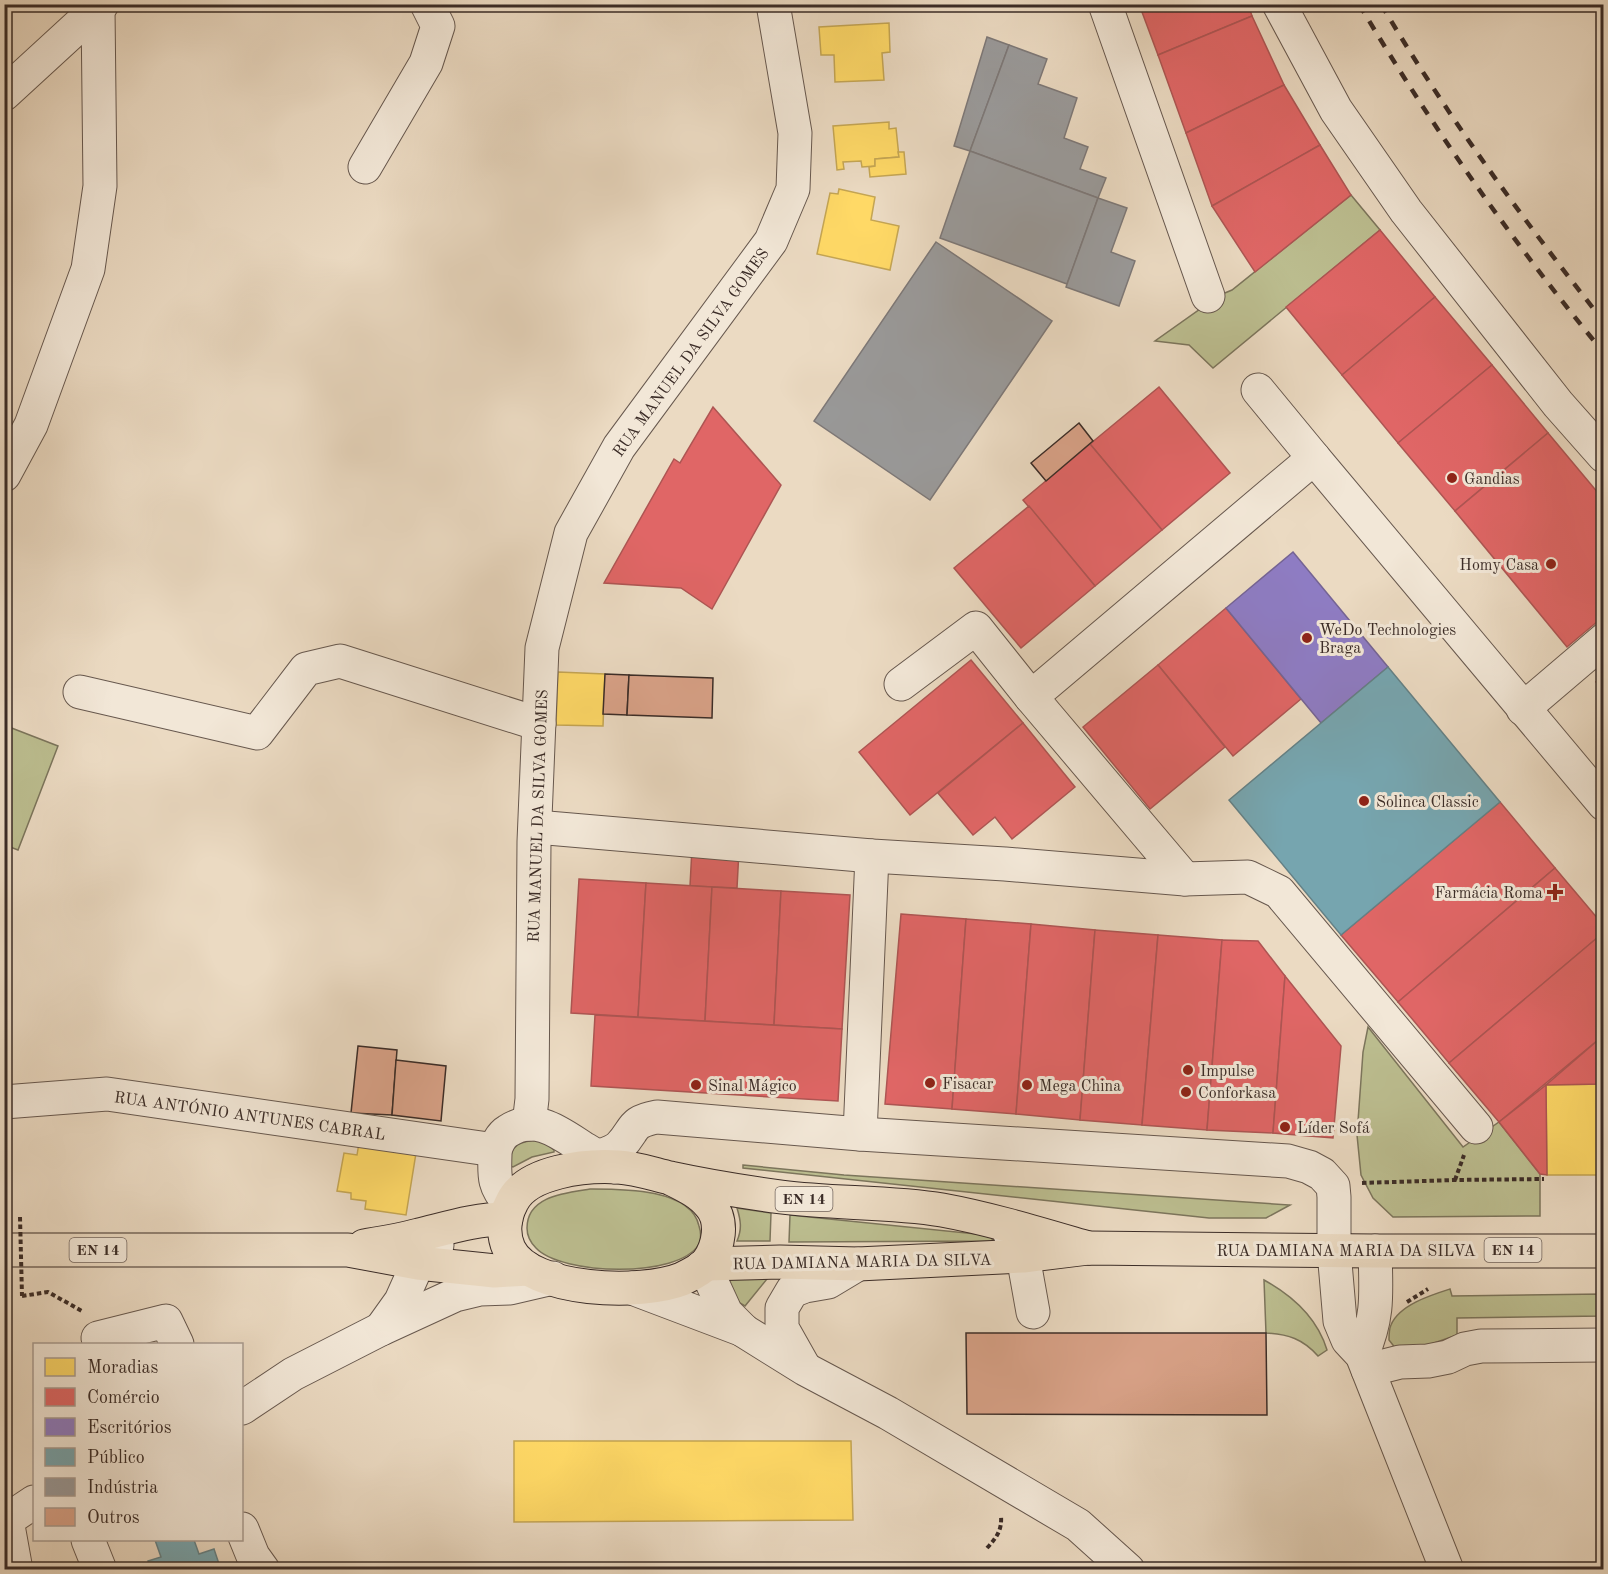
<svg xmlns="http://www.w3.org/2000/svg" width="1608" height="1574" font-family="'Old Standard TT',serif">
<rect width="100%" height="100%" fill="#ebdac2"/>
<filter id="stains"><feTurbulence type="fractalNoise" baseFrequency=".00333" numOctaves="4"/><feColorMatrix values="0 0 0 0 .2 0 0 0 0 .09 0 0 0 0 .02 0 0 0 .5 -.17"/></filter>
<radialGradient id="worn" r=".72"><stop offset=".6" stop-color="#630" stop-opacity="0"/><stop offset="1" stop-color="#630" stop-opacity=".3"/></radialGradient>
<!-- green -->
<g fill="#bcbe90" stroke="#7c755c" stroke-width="1.5">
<polygon points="1351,195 1380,230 1213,368 1189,345 1155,341 1220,295 1232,290"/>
<polygon points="9,727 58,746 18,850 5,845 4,737"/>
<polygon points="1368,1027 1463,1147 1499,1122 1540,1174 1540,1216 1393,1217 1373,1198 1361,1175 1357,1135 1363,1052"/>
<path d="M541 1140 554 1150V1152L532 1157 513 1167 510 1166C509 1143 521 1141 541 1140Z"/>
<polygon points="743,1165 844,1175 1290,1205 1266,1218 1209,1218 743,1168"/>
<path d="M590 1189C620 1189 691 1188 699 1226 701 1232 701 1239 699 1244 679 1279 561 1275 536 1248 531 1243 527 1235 527 1228 527 1196 565 1193 590 1189Z"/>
<path d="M737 1208 771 1213 770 1241H737C742 1229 741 1221 737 1208Z"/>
<polygon points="790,1215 996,1236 991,1241 789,1242"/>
<polygon points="771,1274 745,1306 733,1299 723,1280"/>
<path d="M1264 1280C1293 1296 1317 1317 1327 1350L1318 1356C1303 1339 1288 1334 1266 1333Z"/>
<path d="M1450 1289 1452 1296 1603 1294V1316L1457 1318V1335L1417 1349H1396L1389 1340C1389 1335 1389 1329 1391 1325 1399 1305 1431 1295 1450 1289Z"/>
</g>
<!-- homes -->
<g fill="#ffd966" stroke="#c4a553" stroke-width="1.5">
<polygon points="889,23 890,52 882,53 884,80 835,82 834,55 821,55 819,27"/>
<polygon points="889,122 889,129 896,128 899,157 875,159 875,166 862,167 861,161 843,162 844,169 837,170 833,126"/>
<polygon points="898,152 904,152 906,174 870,177 869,167 875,166 875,159 899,157"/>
<polygon points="839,189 875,197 871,220 899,226 890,270 817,254 830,193 838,194"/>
<polygon points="558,672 605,674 603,726 556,725"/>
<polygon points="1604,1084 1604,1175 1547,1175 1546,1085"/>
<polygon points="359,1143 416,1153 406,1215 365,1209 366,1201 351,1199 351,1193 337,1191 344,1153 357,1155"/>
<polygon points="514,1441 851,1441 853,1520 514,1522"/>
</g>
<!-- shops -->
<g fill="#e06666" stroke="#ae5553" stroke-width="1.5">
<polygon points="1139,4 1248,4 1252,16 1158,55"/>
<polygon points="1252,16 1284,85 1186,133 1158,55"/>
<polygon points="1284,85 1320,145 1212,206 1186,133"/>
<polygon points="1320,145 1351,195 1255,272 1212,206"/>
<polygon points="1380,230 1435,297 1342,375 1286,307"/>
<polygon points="1435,297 1492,365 1398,443 1342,375"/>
<polygon points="1492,365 1548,433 1455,511 1398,443"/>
<polygon points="1159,387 1230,473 1162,530 1090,444"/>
<polygon points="713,407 781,485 712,609 681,588 604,583 674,459 680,463"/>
<polygon points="1548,433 1604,500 1604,616 1567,647 1455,511"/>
<polygon points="1090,444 1162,530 1095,586 1023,500"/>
<polygon points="1029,506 1095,586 1021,648 954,568"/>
<polygon points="1226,608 1301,699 1233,756 1158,665"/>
<polygon points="971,660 1023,723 910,815 859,752"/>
<polygon points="1158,665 1225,747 1150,809 1083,727"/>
<polygon points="1604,676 1604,692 1596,682"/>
<polygon points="1023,723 1075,787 1012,839 995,817 973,835 938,793"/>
<polygon points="1500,802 1555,868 1398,1002 1341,935"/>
<polygon points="692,848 739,850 737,888 690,886"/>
<polygon points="1555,868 1604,926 1604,932 1449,1063 1398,1002"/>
<polygon points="579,879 646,883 638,1017 571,1013"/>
<polygon points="646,883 712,887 705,1021 638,1017"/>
<polygon points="712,887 781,891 774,1025 705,1021"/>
<polygon points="781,891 850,895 842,1029 774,1025"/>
<polygon points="901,914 966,919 952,1109 885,1104"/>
<polygon points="966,919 1031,924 1016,1114 952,1109"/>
<polygon points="1031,924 1095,930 1080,1120 1016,1114"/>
<polygon points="1095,930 1158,935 1142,1125 1080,1120"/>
<polygon points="1604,932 1604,1035 1499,1122 1449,1063"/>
<polygon points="1158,935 1222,940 1207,1130 1142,1125"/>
<polygon points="1222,940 1258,941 1285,976 1273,1133 1207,1130"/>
<polygon points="1285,976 1341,1046 1333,1138 1273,1133"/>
<polygon points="595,1015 842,1029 838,1101 591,1086"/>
<polygon points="1604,1035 1604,1084 1546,1085"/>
<polygon points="1546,1085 1547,1175 1540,1174 1499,1122"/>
</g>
<!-- offices -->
<polygon fill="#8e7cc3" stroke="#756494" stroke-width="1.5" points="1293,552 1388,667 1321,723 1226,608"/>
<!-- public -->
<g fill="#76a5af" stroke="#648186" stroke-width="1.5">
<polygon points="1388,667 1500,802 1341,935 1229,800"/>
<polygon points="155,1540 194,1540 199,1554 214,1549 221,1570 151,1570 148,1561 161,1557"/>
</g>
<!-- industry -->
<g fill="#999" stroke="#7d7877" stroke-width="1.5">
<polygon points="987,37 1009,45 970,151 954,146"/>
<polygon points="1009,45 1047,59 1038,84 1077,98 1064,138 1088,147 1080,169 1106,178 1098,198 970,151"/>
<polygon points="970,151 1098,198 1067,284 940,238"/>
<polygon points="1098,198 1127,208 1111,252 1135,261 1119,306 1066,287"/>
<polygon points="936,242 1052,321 930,500 814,421"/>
</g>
<!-- building -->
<g fill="#d9a288" stroke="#3b2c27" stroke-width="1.5">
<polygon points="1079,423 1093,441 1046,481 1031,463"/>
<polygon points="605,674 629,675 627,715 603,714"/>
<polygon points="629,675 713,678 712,718 627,715"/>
<polygon points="358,1046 397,1050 392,1115 351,1113"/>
<polygon points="396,1060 446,1066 441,1121 392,1115"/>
<polygon points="966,1333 1266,1333 1267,1415 967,1414"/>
</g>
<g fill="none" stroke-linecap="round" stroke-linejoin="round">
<!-- minor casing -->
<g stroke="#67584e" stroke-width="35">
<g id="minor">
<polyline points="1105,4 1208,296"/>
<polyline points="1279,4 1336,110 1406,211 1558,404 1604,456"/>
<polyline points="4,94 102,4"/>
<polyline points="365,167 426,63 438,26 427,4"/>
<polyline points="1258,390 1314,458"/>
<polyline points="4,475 31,425 88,269 100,186 98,9"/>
<polyline points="901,684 976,628 1031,697"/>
<polyline points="80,692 257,733 306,669 340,661 539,724"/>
<polyline points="1523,709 1604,640"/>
<polyline points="536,827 872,856 1005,864 1185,879 1248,877 1279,892 1476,1127"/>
<polyline points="1185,879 1031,697 1314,458 1604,804"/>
<polyline points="4,1102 107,1094 495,1150"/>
<polyline points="529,1124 532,1099 534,842 542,648 571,533 619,447 771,241 793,189 795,133 773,4"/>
<polyline points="860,1134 872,856"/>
<path d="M598 1157C605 1154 614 1152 620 1146 636 1130 629 1122 657 1117L860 1134 1288 1161 1309 1167 1322 1174 1333 1186 1334 1197V1251L1340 1321 1348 1340 1362 1355 1447 1570"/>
<path d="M510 1205C494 1186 494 1178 495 1154 495 1146 501 1135 508 1131 535 1113 560 1133 583 1148 594 1154 604 1161 615 1167"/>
<polyline points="1009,1232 1023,1256 1033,1312"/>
<polyline points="702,1267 709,1276 726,1313 744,1331 805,1369 888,1413 1078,1525 1128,1570"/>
<polyline points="632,1288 743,1330"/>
<polyline points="381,1329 401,1301 418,1263 437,1245"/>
<polyline points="100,1344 98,1338 166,1321 177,1344"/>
<path d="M1362 1355C1379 1316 1376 1293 1375 1251"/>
<polyline points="804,1367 782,1328 782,1308 792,1291 805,1286 828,1282 858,1264"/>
<polyline points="1368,1370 1400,1362 1428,1361 1448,1357 1465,1349 1481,1346 1604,1345"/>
<polyline points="242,1408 293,1374 381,1329 455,1295 480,1289 510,1288 553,1278"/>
<polyline points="7,1520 16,1570"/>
<polyline points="4,1522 34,1502"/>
<polyline points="242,1529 253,1556 263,1570"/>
<polyline points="88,1540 100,1570"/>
</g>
</g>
<!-- major casing -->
<g stroke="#3b2c27" stroke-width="35">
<g id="major">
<path d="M670 1178C684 1185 700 1192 710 1205 724 1221 719 1247 707 1263 701 1270 690 1275 682 1279 643 1295 530 1293 509 1249 502 1233 504 1217 512 1202 527 1171 586 1165 618 1167 636 1168 653 1174 670 1178 707 1186 744 1192 781 1197 833 1204 890 1201 942 1210 991 1219 1040 1234 1088 1248"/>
<path d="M364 1246C382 1243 401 1240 419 1235 448 1228 475 1219 506 1219"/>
<polyline points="4,1250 348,1250 418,1263 495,1271 528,1269"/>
<polyline points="706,1264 780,1262 858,1264 1023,1256 1088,1248 1375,1251 1604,1251"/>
</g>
</g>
<!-- path -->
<g stroke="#3b2c27" stroke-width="4" stroke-dasharray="4.5 3" stroke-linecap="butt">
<polyline points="1455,1180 1464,1155"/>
<polyline points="1362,1183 1455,1180 1544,1179"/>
<polyline points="22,1296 48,1292 82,1311"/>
<polyline points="1407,1302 1428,1289"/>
<path d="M987 1548C997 1537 1002 1530 1001 1516"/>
</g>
<!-- minor -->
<use href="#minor" stroke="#f2e7d7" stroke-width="33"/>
<!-- major -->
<use href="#major" stroke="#ebdac2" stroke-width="33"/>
<!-- rail -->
<g stroke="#3b2c27" stroke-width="4.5" stroke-dasharray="10 10" stroke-linecap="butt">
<path d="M1359 4C1432 127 1513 243 1604 353"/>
<path d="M1381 4C1447 116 1524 221 1604 322"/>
</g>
<!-- path-bridge -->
<polyline stroke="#3b2c27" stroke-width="4" stroke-dasharray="4.5 3" stroke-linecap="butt" points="20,1217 22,1296"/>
</g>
<!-- markers -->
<g fill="#8f2418" stroke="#f2e7d7" stroke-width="2">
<circle cx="1452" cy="478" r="6"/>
<circle cx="1551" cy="564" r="6"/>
<circle cx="1307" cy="638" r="6"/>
<circle cx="1364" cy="801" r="6"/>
<path d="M1552 883h6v6h6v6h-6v6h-6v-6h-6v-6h6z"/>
<circle cx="1188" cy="1070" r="6"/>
<circle cx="930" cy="1083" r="6"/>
<circle cx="696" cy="1085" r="6"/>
<circle cx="1027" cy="1085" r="6"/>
<circle cx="1186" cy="1092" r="6"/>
<circle cx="1285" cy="1127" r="6"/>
</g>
<g text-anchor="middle" stroke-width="6" stroke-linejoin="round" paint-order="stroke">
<!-- shield labels -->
<g fill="#f2e7d7" stroke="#72645c" stroke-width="1.5">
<rect x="775.5" y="1187" width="57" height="24" rx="4.5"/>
<rect x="69.5" y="1238" width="57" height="24" rx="4.5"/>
<rect x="1484.5" y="1238" width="57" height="24" rx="4.5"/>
</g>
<g font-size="15" font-weight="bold" fill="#3b2c27">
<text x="804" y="1204">EN 14</text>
<text x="98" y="1255">EN 14</text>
<text x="1513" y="1255">EN 14</text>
</g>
<!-- street labels -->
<g font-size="16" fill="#3b2c27" stroke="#f2e7d7">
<text transform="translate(690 352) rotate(-54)" y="6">RUA MANUEL DA SILVA GOMES</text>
<text transform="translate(537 816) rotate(-88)" y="6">RUA MANUEL DA SILVA GOMES</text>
<text transform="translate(250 1115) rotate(8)" y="6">RUA ANTÓNIO ANTUNES CABRAL</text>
<text x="1346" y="1256">RUA DAMIANA MARIA DA SILVA</text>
<text transform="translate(862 1261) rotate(-1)" y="6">RUA DAMIANA MARIA DA SILVA</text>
</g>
<!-- poi labels -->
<g font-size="16" fill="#3b2c27" stroke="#f2e7d7" text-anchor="start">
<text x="1464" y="484">Gandias</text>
<text x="1539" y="570" text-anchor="end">Homy Casa</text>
<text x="1319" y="635">WeDo Technologies<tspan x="1319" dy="18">Braga</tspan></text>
<text x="1376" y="807">Solinca Classic</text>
<text x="1543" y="898" text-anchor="end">Farmácia Roma</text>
<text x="1200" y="1076">Impulse</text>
<text x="942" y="1089">Fisacar</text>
<text x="708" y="1091">Sinal Mágico</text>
<text x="1039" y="1091">Mega China</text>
<text x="1198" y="1098">Conforkasa</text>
<text x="1297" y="1133">Líder Sofá</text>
</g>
</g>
<!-- margin -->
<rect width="1608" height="1574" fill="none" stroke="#ebdac2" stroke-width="24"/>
<rect x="6" y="6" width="1596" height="1562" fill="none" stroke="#3b2c27" stroke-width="3"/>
<rect x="12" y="12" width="1584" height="1550" fill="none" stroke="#3b2c27" stroke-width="1.5"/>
<!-- legend -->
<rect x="33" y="1343" width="210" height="198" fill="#f2e7d7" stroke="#a99c91" stroke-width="1.5"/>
<rect x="45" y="1358" width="30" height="18" fill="#ffd966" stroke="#a99c91" stroke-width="1.5"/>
<text x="87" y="1373" font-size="18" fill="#3b2c27">Moradias</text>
<rect x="45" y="1388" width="30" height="18" fill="#e06666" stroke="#a99c91" stroke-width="1.5"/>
<text x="87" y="1403" font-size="18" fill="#3b2c27">Comércio</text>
<rect x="45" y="1418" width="30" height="18" fill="#8e7cc3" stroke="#a99c91" stroke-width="1.5"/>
<text x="87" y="1433" font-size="18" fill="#3b2c27">Escritórios</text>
<rect x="45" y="1448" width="30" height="18" fill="#76a5af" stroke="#a99c91" stroke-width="1.5"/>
<text x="87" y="1463" font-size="18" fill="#3b2c27">Público</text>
<rect x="45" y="1478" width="30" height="18" fill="#999999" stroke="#a99c91" stroke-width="1.5"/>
<text x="87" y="1493" font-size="18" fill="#3b2c27">Indústria</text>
<rect x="45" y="1508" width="30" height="18" fill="#d9a288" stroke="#a99c91" stroke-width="1.5"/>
<text x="87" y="1523" font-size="18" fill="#3b2c27">Outros</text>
<rect width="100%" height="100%" filter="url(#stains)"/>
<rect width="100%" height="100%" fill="url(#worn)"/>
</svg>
